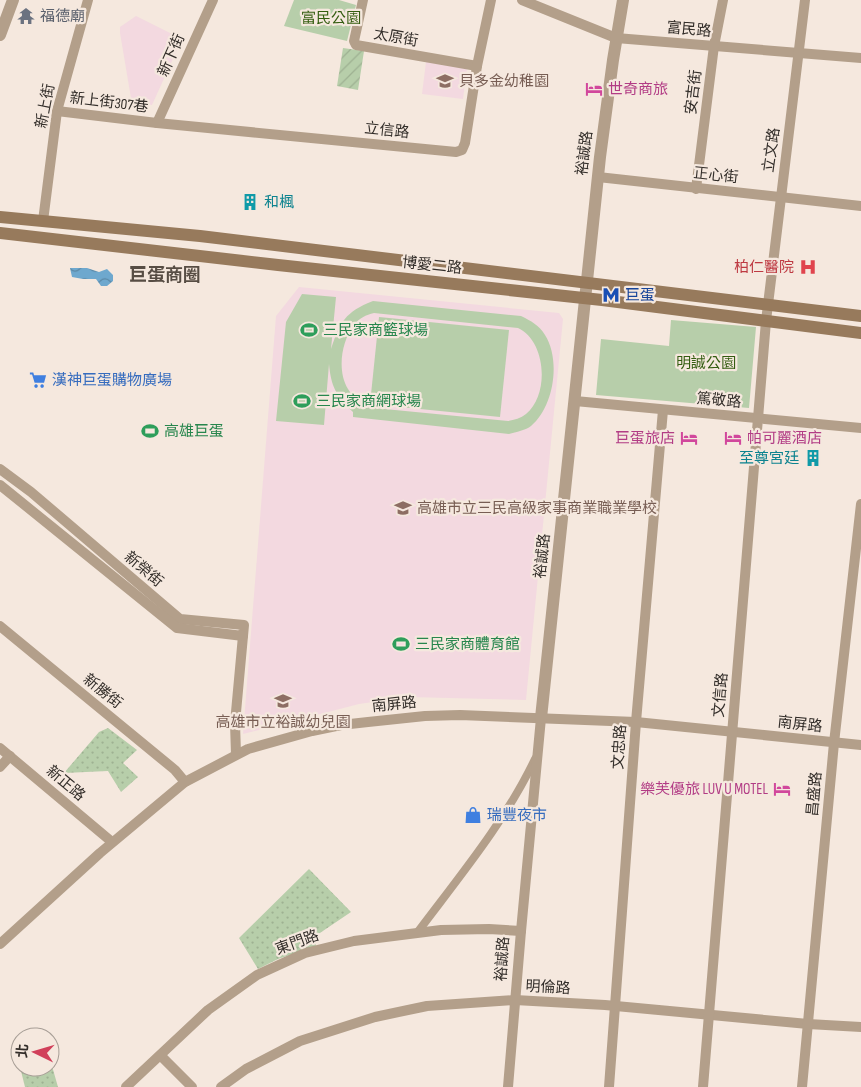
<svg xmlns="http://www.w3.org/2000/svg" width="861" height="1087" font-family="'Sofia Sans Condensed','Noto Sans TC',sans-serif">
<defs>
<pattern id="grass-dots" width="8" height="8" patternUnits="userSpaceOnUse" patternTransform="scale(1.25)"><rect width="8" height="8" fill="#b7ceaa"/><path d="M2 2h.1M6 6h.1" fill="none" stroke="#9eb192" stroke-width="1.8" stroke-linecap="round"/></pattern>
<pattern id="garden-furrows" width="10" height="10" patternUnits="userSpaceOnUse" patternTransform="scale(1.25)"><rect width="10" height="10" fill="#b7ceaa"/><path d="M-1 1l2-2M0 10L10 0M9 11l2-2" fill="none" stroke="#9eb192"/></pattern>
<pattern id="water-waves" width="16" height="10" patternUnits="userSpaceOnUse" patternTransform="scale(1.25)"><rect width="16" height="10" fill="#6ea8ce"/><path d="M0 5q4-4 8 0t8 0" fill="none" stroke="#5b89a7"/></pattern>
</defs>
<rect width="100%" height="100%" fill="#f5e8de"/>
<!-- education -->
<g fill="#f3d9e0">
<polygon points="136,16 182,39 152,105 132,104 120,33 120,27"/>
<polygon points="426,62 467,68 463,99 422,94"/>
<polygon points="299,287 559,313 563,319 526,700 408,697 359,704 243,734 276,316"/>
</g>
<!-- grass -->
<g fill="url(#grass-dots)">
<polygon points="108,728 137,750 123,763 138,777 121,792 108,771 64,773 99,732"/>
<polygon points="309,869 351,912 314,937 316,946 278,959 258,969 239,938"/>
<polygon points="50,1059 58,1087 25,1087 20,1067 50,1067"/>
</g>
<!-- park -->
<g fill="#b7ceaa" fill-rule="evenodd">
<polygon points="294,0 339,0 356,5 347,41 284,26"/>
<path d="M302 294 336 297 331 349C340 322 345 312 373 301L521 316C531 321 539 325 545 335 561 360 554 407 531 426 526 430 516 432 509 434L353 417V412C336 396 331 386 329 364L324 425 276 421 286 322ZM374 313 518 328C546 341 550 394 526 414 521 418 514 420 508 421L364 407C358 401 352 396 348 389 337 371 341 342 354 325 359 318 366 315 374 313Z"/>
<polygon points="379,317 509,330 500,417 370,404"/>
<polygon points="671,320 756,327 749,408 596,395 601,339 669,346"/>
</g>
<!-- garden -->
<polygon fill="url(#garden-furrows)" points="343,48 364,51 358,90 337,86"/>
<!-- water -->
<polygon fill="url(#water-waves)" points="70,268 87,268 99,272 107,269 113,275 113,281 107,286 101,286 96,279 83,279 72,277"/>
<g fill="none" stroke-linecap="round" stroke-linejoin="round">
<!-- pedestrian -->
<path stroke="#b39f8a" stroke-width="8" d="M417 933C459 877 505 822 535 759"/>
<!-- minor -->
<g stroke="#b39f8a" stroke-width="10">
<polyline points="363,0 354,41 356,45 477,66"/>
<polyline points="522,0 616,38 861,58"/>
<polyline points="57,111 157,123 456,152 462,150 465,143 477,66 491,0"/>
<polyline points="157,123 213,0"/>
<polyline points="598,177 861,206"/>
<polyline points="696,189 714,46 723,0"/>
<polyline points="43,221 57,111 88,0"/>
<polyline points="575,401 861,428"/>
<polyline points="0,469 31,492 180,619 244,625 235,723 236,754"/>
<polyline points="0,485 177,628 243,636"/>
<polyline points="0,626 175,770 185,782"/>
<polyline points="0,748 112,842"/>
<polyline points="0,767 10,756"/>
<polyline points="0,944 100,853 185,782 248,749 312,731 341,725 368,722 425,716 460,715 636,722 861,745"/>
<polyline points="161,1056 192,1087"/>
<polyline points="126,1087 208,1010 257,975 305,953 354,941 441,930 489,929 521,931"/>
<polyline points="221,1087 246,1069 300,1041 375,1017 427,1006 515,1000 605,1005 808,1024 861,1027"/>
<polyline points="508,1087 521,931 541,718"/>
<polyline points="609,1087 636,722 663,410"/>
<polyline points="703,1087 766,321 805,0"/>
<polyline points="802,1087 834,743 861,504"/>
</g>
<!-- tertiary -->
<g stroke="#b39f8a" stroke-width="12">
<polyline points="0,35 13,0"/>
<polyline points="541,718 600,157 613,60 623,0"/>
</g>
<!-- secondary -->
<g stroke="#977a5c" stroke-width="12">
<polyline points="0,217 200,236 861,316"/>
<polyline points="0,233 278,265 602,300 861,333"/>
</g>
</g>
<!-- icons -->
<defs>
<g id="temple-bare" transform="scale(1.35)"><path d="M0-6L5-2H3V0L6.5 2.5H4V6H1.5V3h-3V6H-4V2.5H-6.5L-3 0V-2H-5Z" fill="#6b7280" stroke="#f5e8de" stroke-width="2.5" paint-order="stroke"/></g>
<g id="school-bare" transform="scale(1.35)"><path d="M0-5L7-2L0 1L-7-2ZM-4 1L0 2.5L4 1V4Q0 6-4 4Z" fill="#8d6e63" stroke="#f5e8de" stroke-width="2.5" paint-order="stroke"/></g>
<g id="hotel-bare" transform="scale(1.35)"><path d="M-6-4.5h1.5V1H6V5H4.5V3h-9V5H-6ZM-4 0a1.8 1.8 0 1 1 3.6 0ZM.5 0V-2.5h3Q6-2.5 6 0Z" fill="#d1479c" stroke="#f5e8de" stroke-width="2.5" paint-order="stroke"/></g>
<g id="building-bare" transform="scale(1.35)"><path d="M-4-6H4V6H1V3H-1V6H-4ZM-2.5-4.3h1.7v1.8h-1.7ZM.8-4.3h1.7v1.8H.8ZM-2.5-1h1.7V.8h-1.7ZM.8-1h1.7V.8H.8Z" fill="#0f9aa8" stroke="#f5e8de" stroke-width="2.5" paint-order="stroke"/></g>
<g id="hospital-bare" transform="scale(1.35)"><path d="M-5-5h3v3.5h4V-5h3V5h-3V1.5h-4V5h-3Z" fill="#e0444e" stroke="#f5e8de" stroke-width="2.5" paint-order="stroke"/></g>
<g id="metro-bare" transform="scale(1.35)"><path d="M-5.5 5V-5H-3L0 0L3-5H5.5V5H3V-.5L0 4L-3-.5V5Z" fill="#1a4fb4" stroke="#f5e8de" stroke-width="2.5" paint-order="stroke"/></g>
<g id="stadium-bare" transform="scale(1.35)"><path d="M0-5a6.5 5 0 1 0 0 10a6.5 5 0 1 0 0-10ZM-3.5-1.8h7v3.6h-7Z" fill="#2e9e5b" stroke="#f5e8de" stroke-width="2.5" paint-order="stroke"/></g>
<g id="supermarket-bare" transform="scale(1.35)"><path d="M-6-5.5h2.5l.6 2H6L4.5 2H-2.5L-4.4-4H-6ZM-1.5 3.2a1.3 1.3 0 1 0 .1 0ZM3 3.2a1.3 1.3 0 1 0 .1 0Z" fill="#3f7fe0" stroke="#f5e8de" stroke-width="2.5" paint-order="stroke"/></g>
<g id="shop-bare" transform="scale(1.35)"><path d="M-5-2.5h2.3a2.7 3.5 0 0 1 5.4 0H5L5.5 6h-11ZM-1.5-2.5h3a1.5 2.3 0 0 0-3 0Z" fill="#3f7fe0" stroke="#f5e8de" stroke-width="2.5" paint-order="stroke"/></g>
</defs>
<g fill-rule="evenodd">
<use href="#temple-bare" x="26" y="16"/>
<use href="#school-bare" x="445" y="81"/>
<use href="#hotel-bare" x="594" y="89"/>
<use href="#building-bare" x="250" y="202"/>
<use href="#hospital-bare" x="808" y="267"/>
<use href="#metro-bare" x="611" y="295"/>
<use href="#stadium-bare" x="309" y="330"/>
<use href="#supermarket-bare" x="38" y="380"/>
<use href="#stadium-bare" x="302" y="401"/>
<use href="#stadium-bare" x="150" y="431"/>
<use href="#hotel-bare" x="689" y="438"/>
<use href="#hotel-bare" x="733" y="438"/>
<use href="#building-bare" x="813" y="458"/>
<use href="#school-bare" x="403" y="508"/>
<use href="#stadium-bare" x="401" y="644"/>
<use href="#school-bare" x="283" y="701"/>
<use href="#hotel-bare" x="782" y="789"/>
<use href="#shop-bare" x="473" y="815"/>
</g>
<g text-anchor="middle" stroke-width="4.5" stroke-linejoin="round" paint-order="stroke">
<!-- worship labels -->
<g font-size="15" fill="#5b616d" stroke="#f5e8de" text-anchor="start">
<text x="40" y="21">福德廟</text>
</g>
<!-- park labels -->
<g font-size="15" fill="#345d11" stroke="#f5e8de">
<text x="331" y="23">富民公園</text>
<text x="706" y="368">明誠公園</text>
</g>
<!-- street labels -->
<g font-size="15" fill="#332e2a" stroke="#f5e8de">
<text transform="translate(689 29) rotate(5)" y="5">富民路</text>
<text transform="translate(396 37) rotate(10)" y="5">太原街</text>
<text transform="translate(171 55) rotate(-66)" y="5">新下街</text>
<text transform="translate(693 92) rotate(-83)" y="5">安吉街</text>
<text transform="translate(109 102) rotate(7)" y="5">新上街307巷</text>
<text transform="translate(45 106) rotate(-79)" y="5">新上街</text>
<text transform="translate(387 130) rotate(6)" y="5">立信路</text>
<text transform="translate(771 150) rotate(-82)" y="5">立文路</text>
<text transform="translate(584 153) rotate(-83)" y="5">裕誠路</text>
<text transform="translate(716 175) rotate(6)" y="5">正心街</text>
<text transform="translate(432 265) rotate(6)" y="5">博愛二路</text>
<text transform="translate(719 400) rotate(5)" y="5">篤敬路</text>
<text transform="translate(542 556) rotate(-84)" y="5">裕誠路</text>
<text transform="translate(144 569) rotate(40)" y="5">新榮街</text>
<text transform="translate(103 691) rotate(39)" y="5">新勝街</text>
<text transform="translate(720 695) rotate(-85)" y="5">文信路</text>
<text transform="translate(394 704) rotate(-6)" y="5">南屏路</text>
<text transform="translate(800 724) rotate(6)" y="5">南屏路</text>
<text transform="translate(619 747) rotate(-86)" y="5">文忠路</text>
<text transform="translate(66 783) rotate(40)" y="5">新正路</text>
<text transform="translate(814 794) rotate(-85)" y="5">昌盛路</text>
<text transform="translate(297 942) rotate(-20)" y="5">東門路</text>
<text transform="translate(502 959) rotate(-86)" y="5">裕誠路</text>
<text transform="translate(548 987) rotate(3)" y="5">明倫路</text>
</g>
<!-- education labels -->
<g font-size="15" fill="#785e54" stroke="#f5e8de" text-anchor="start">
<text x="459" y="86">貝多金幼稚園</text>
<text x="417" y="513">高雄市立三民高級家事商業職業學校</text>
<text x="283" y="727" text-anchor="middle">高雄市立裕誠幼兒園</text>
</g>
<!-- hotel labels -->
<g font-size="15" fill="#b23c85" stroke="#f5e8de" text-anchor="start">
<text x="608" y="94">世奇商旅</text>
<text x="675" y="443" text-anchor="end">巨蛋旅店</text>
<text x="747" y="443">帕可麗酒店</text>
<text x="768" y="794" text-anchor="end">樂芙優旅 LUV U MOTEL</text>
</g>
<!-- culture labels -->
<g font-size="15" fill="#0d838f" stroke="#f5e8de" text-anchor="start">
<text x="264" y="207">和楓</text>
<text x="799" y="463" text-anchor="end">至尊宮廷</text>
</g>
<!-- health labels -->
<g font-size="15" fill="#be3a42" stroke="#f5e8de" text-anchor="end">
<text x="794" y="272">柏仁醫院</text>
</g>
<!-- transit labels -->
<g font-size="15" fill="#164399" stroke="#f5e8de" text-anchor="start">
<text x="625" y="300">巨蛋</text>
</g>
<!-- leisure labels -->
<g font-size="15" fill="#27864d" stroke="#f5e8de" text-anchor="start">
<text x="323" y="335">三民家商籃球場</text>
<text x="316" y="406">三民家商網球場</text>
<text x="164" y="436">高雄巨蛋</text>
<text x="415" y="649">三民家商體育館</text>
</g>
<!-- shop labels -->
<g font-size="15" fill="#366cbe" stroke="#f5e8de" text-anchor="start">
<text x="52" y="385">漢神巨蛋購物廣場</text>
<text x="487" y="820">瑞豐夜市</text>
</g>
<!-- quarter labels -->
<g font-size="18" font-weight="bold" fill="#574d44" stroke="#f5e8de">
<text x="165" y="281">巨蛋商圈</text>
</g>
</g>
<!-- north arrow -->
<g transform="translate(35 1052) rotate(275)"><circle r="24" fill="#f5e8de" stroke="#a79e96"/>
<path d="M0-4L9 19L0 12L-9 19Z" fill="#d1405a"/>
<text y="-8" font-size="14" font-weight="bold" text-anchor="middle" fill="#332e2a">北</text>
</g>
</svg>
